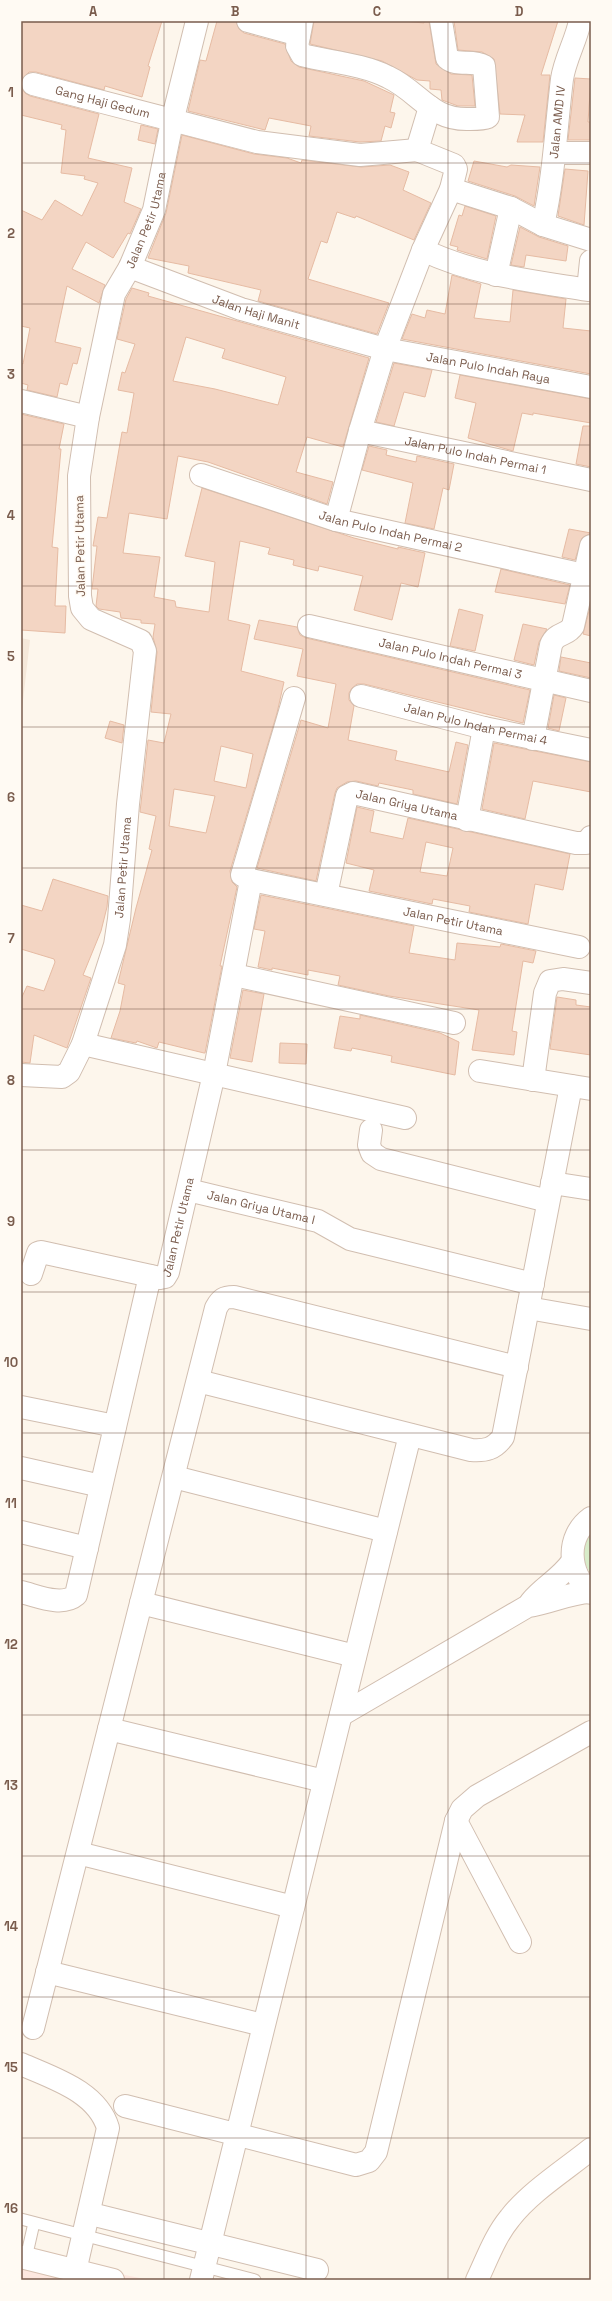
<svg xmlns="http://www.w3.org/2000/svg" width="612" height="2301" font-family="'Space Grotesk',sans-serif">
<rect width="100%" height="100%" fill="#fdf6ec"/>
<!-- residential -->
<polygon fill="#f5e8da" points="21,638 30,640 21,718"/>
<!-- commercial -->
<polygon fill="#fde8e0" points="21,2253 149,2280 21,2280"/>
<!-- green -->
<polygon fill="#d8ecc9" points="591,1520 591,1576 579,1550"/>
<!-- building -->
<g fill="#f3d5c3" stroke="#e6bba3" fill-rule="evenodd">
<polygon points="21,21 162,21 148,66 150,67 142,97 105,86 104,90 36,72 29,72 21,81"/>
<polygon points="217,21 236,21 239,29 244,33 285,44 291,61 299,67 364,81 392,94 394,95 390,112 395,113 391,128 385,126 381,141 360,142 309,136 311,126 269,118 265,130 188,111 200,60 206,61"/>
<polygon points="314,21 403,21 424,23 424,21 429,21 436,64 451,74 472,75 475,106 458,106 442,100 441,90 430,89 430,81 417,80 382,61 310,44"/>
<polygon points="454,21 558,21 541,75 550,75 543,142 517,142 525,115 500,114 494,59 482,52 458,50"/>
<polygon points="575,78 591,79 588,122 590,122 590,140 568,140"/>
<polygon points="21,87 25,93 30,96 99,114 88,158 132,168 124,202 141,209 130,234 128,233 113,258 86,242 72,269 105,285 99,303 67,286 55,342 81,348 77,364 73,363 67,385 60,383 57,397 27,390 28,385 21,383 21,363 23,364 30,328 21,326 21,210 42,220 55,200 82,216 98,183 84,179 85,176 61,173 66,130 61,129 62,125 21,115"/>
<polygon points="141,125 158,129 155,144 138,140"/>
<polygon points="182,135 254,154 287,158 301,163 302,160 361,167 390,165 409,172 403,190 431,203 414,240 356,216 355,218 337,212 327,243 321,241 308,279 389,303 377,334 258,301 261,290 188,273 189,266 148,258 166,213"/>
<polygon points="474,161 507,167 511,165 540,167 534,206 515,196 468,181"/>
<polygon points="565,169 588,171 584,225 558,216"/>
<polygon points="465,206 496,216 487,259 457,250 458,247 450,245 459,215 462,216"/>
<polygon points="520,227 539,237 568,246 566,261 526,255 524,267 511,265"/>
<polygon points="452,275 481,284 474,318 510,322 513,290 566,299 563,328 591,331 591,374 402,339 412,314 425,318 427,310 445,314"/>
<path d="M132 288 149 293 148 296 369 358 343 447 307 437 296 472 333 482 327 504 208 462 178 456 167 519 129 513 123 553 160 557 154 597 175 601 176 607 209 612 215 562 185 556 202 488 354 538 398 549V547L425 553 418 587 401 583 392 620 354 610 363 576 319 566 318 571 293 565 294 560 268 554 270 548 240 541 228 620 250 625 241 671 284 682 277 713 230 871 232 882 237 887 220 966H222L205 1053H204L159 1042 157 1048 137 1041 136 1043 111 1038 120 1011 125 985 118 983 136 908 152 850 149 849 156 816 140 812 148 740 164 743 171 714 151 712 157 652 153 637 155 624 141 623V620L121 618 120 612 99 609 96 606 98 589H92L97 546H93L98 517 107 518 122 432 127 433 134 393 118 390 122 372 125 373 135 344 117 339 126 299ZM186 337 225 349 222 358 286 377 278 405 215 389 173 381ZM221 746 253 754 246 788 214 781ZM174 789 215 796 206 833 169 826Z"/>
<polygon points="394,363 432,370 425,397 404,392 394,426 376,422"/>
<polygon points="460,375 591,399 591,423 533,413 533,415 522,413 513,451 468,438 476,403 455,398"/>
<polygon points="21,414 64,424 59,449 61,449 52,547 58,548 55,606 66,606 65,633 21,630"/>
<polygon points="583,426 591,426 591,467 576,464"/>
<polygon points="369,446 387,450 386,455 416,462 417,456 454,464 449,490 443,488 434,529 405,523 413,483 362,470"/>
<polygon points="569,529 591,533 582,538 575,560 562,557"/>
<polygon points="501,569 570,585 565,604 495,592"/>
<polygon points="591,603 591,636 583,634"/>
<polygon points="459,609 483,615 475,651 450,646"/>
<polygon points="259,620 297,627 300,635 306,638 530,690 523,723 364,684 357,684 352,688 349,693 349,700 354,706 348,740 397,751 395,760 449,772 456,742 468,745 457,804 413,794 413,790 379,783 378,786 356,781 347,782 337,788 335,793 316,881 257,868 301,720 328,728 336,684 297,676 303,649 254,639"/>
<polygon points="523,624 547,629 539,642 534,665 514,660"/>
<polygon points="561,657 591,663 591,678 559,671"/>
<polygon points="554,695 566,698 559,731 548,728"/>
<polygon points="110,721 124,725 122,743 105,738"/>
<polygon points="494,743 591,762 591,792 533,781 525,819 482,809"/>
<path d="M357 807 374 811 370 832 403 839 408 818 570 854 563 890 535 884 528 924 469 912 470 906 433 899 432 904 369 891 374 870 346 863ZM426 842 453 848 447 876 420 872Z"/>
<polygon points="53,879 108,896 107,907 101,931 83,975 91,978 67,1048 34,1035 30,1063 21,1062 21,999 27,986 44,991 55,962 54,959 21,949 21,905 42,911"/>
<polygon points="261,895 414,926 409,953 455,960 457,943 500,947 501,944 536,951 533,963 523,961 512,1031 517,1032 514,1055 472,1050 479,1010 389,996 338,985 340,976 308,970 308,975 272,968 272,970 258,967 265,931 254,929"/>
<polygon points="243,990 264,994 252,1062 230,1058"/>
<polygon points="557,997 576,1000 576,1005 591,1007 591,1055 550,1049"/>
<polygon points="360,1015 440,1033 459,1042 455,1075 391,1062 392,1056 352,1048 351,1051 334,1048 340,1016 360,1019"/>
<polygon points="280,1043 307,1044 306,1064 279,1063"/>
</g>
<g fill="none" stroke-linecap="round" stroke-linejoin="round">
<!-- lane casing -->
<g stroke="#d1beb0" stroke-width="13">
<g id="lane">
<polyline points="21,2219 255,2280"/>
<polyline points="26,2258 34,2223"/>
</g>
</g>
<!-- street casing -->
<g stroke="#d1beb0" stroke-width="24">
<g id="street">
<polyline points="248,21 299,35"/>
<path d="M302 21 297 46 302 55C330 62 362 64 388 77 420 92 431 121 470 119 476 119 483 119 488 117L484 66C472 59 457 67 447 58L441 21"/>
<path id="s1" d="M33 84 257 142 360 155 417 150"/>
<polyline points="556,153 591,153"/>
<polyline points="451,189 511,208 543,225 591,240"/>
<path id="s2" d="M543 225C554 177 556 128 562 79 565 59 576 41 580 21"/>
<path d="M423 250C475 275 532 281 588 290L591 261"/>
<path id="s3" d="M130 267 241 309 385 349 591 387"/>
<polyline points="496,275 511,208"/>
<polyline points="21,401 88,417"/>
<path id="s4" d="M360 431 591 480"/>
<path id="s5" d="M201 475 336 520 584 575"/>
<polyline points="336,520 360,431 385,349 423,250 451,189 456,169 454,165 417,150 430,107"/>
<path id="s6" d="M309 626 591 691"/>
<path id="s7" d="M361 696 484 728 591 750"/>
<path id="s8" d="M294 698 242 875 251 880 579 947"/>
<path d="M533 739 551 645C556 632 567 636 573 626L591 546"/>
<polyline points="467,820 484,728"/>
<path id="s9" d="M326 895 347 796 353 793 576 843H586L591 837"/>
<polyline points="234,975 454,1023"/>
<polyline points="83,1044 405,1118"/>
<polyline points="480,1071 591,1089"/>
<path id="s10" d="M21 1075 62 1077 69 1072 83 1044 115 945 119 919 128 804 145 651 141 641 91 619 82 608 80 596 79 476 88 417 114 294 130 267 154 210 172 122 197 21"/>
<polyline points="533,1080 545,993 550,981 563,979 591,983"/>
<polyline points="371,1130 369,1145 372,1153 381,1159 548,1201"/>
<polyline points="552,1183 591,1189"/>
<path id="s11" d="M188 1190 318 1221 350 1239 533 1284"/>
<path id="s12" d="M31 1274 38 1253 41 1252 160 1278 165 1277 168 1272 214 1074 251 880"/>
<polyline points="528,1308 591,1319"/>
<path d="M198 1381 471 1450C486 1451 494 1449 503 1437L571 1086"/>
<polyline points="21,1407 115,1426"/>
<polyline points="21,1468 101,1486"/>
<polyline points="174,1477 386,1531"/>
<path d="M591 1518C565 1537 568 1573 591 1593"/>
<polyline points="21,1532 87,1548"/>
<path d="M21 1592C38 1596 62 1607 76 1595L150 1276"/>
<path d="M531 1602C543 1587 560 1579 572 1562"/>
<polyline points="141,1603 355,1656"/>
<path d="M341 1715 528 1606C550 1603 568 1593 590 1592"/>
<polyline points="109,1729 324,1781"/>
<polyline points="456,1821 520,1942"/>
<polyline points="78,1853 293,1907"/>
<polyline points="47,1972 263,2025"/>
<path d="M33 2028 216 1308C221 1299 224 1297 234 1297L517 1367"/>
<path d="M21 2064C52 2078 97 2091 108 2128L75 2271"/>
<polyline points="125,2106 356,2165 369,2161 376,2152 456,1821 462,1809 477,1796 591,1732"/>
<polyline points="99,2216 317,2270"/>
<polyline points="201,2280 410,1435"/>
</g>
</g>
<!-- secondary casing -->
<g stroke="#d6c0b0" stroke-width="24">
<g id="secondary">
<polyline points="21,2257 113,2280"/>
<path d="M477 2280C487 2259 495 2236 510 2218 530 2192 565 2170 591 2149"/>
</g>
</g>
<!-- lane -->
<use href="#lane" stroke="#fff" stroke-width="11"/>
<!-- street -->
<use href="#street" stroke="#fff" stroke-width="22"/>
<!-- secondary -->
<use href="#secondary" stroke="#fff" stroke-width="22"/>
</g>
<!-- grid -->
<path fill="none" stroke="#7a5c4d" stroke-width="1" stroke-opacity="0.55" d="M164 21V2280M306 21V2280M448 21V2280M21 163H591M21 304H591M21 445H591M21 586H591M21 727H591M21 868H591M21 1009H591M21 1150H591M21 1292H591M21 1433H591M21 1574H591M21 1715H591M21 1856H591M21 1997H591M21 2138H591"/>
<g text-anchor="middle" stroke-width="3" stroke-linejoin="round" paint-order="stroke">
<!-- street labels -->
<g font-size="12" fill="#7a5c4d" stroke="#fffaf3">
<text dy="4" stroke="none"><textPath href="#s1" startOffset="72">Gang Haji Gedum</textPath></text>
<text dy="4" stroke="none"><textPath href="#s2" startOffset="104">Jalan AMD IV</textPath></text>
<text dy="4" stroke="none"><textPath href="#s10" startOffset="959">Jalan Petir Utama</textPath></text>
<text dy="4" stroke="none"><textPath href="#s3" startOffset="134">Jalan Haji Manit</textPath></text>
<text dy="4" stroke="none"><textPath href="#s3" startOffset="373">Jalan Pulo Indah Raya</textPath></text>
<text dy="4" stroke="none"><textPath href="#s4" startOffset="118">Jalan Pulo Indah Permai 1</textPath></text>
<text dy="4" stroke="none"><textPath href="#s5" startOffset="198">Jalan Pulo Indah Permai 2</textPath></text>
<text transform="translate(80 546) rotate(-91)" y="4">Jalan Petir Utama</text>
<text dy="4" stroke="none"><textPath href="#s6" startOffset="145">Jalan Pulo Indah Permai 3</textPath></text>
<text dy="4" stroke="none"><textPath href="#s7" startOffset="118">Jalan Pulo Indah Permai 4</textPath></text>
<text dy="4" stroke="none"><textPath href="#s9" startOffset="163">Jalan Griya Utama</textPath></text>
<text dy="4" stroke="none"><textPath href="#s10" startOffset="263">Jalan Petir Utama</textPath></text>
<text dy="4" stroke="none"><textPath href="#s8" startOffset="401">Jalan Petir Utama</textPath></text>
<text dy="4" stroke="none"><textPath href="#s11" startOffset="75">Jalan Griya Utama I</textPath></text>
<text dy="4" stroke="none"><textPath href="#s12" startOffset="204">Jalan Petir Utama</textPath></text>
</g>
</g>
<!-- border -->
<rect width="612" height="2301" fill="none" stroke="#fffaf3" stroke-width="44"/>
<rect x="22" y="22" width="568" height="2257" fill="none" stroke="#7a5c4d" stroke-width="1.5"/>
<g font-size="13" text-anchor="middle" font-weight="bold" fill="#7a5c4d">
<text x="93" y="16">A</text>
<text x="235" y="16">B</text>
<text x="377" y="16">C</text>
<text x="519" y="16">D</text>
<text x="11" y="97">1</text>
<text x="11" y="238">2</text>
<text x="11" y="379">3</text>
<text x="11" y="520">4</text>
<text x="11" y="661">5</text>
<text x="11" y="802">6</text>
<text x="11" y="943">7</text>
<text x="11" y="1085">8</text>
<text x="11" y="1226">9</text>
<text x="11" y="1367">10</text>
<text x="11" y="1508">11</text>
<text x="11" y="1649">12</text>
<text x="11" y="1790">13</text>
<text x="11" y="1931">14</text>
<text x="11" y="2072">15</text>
<text x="11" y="2213">16</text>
</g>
</svg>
